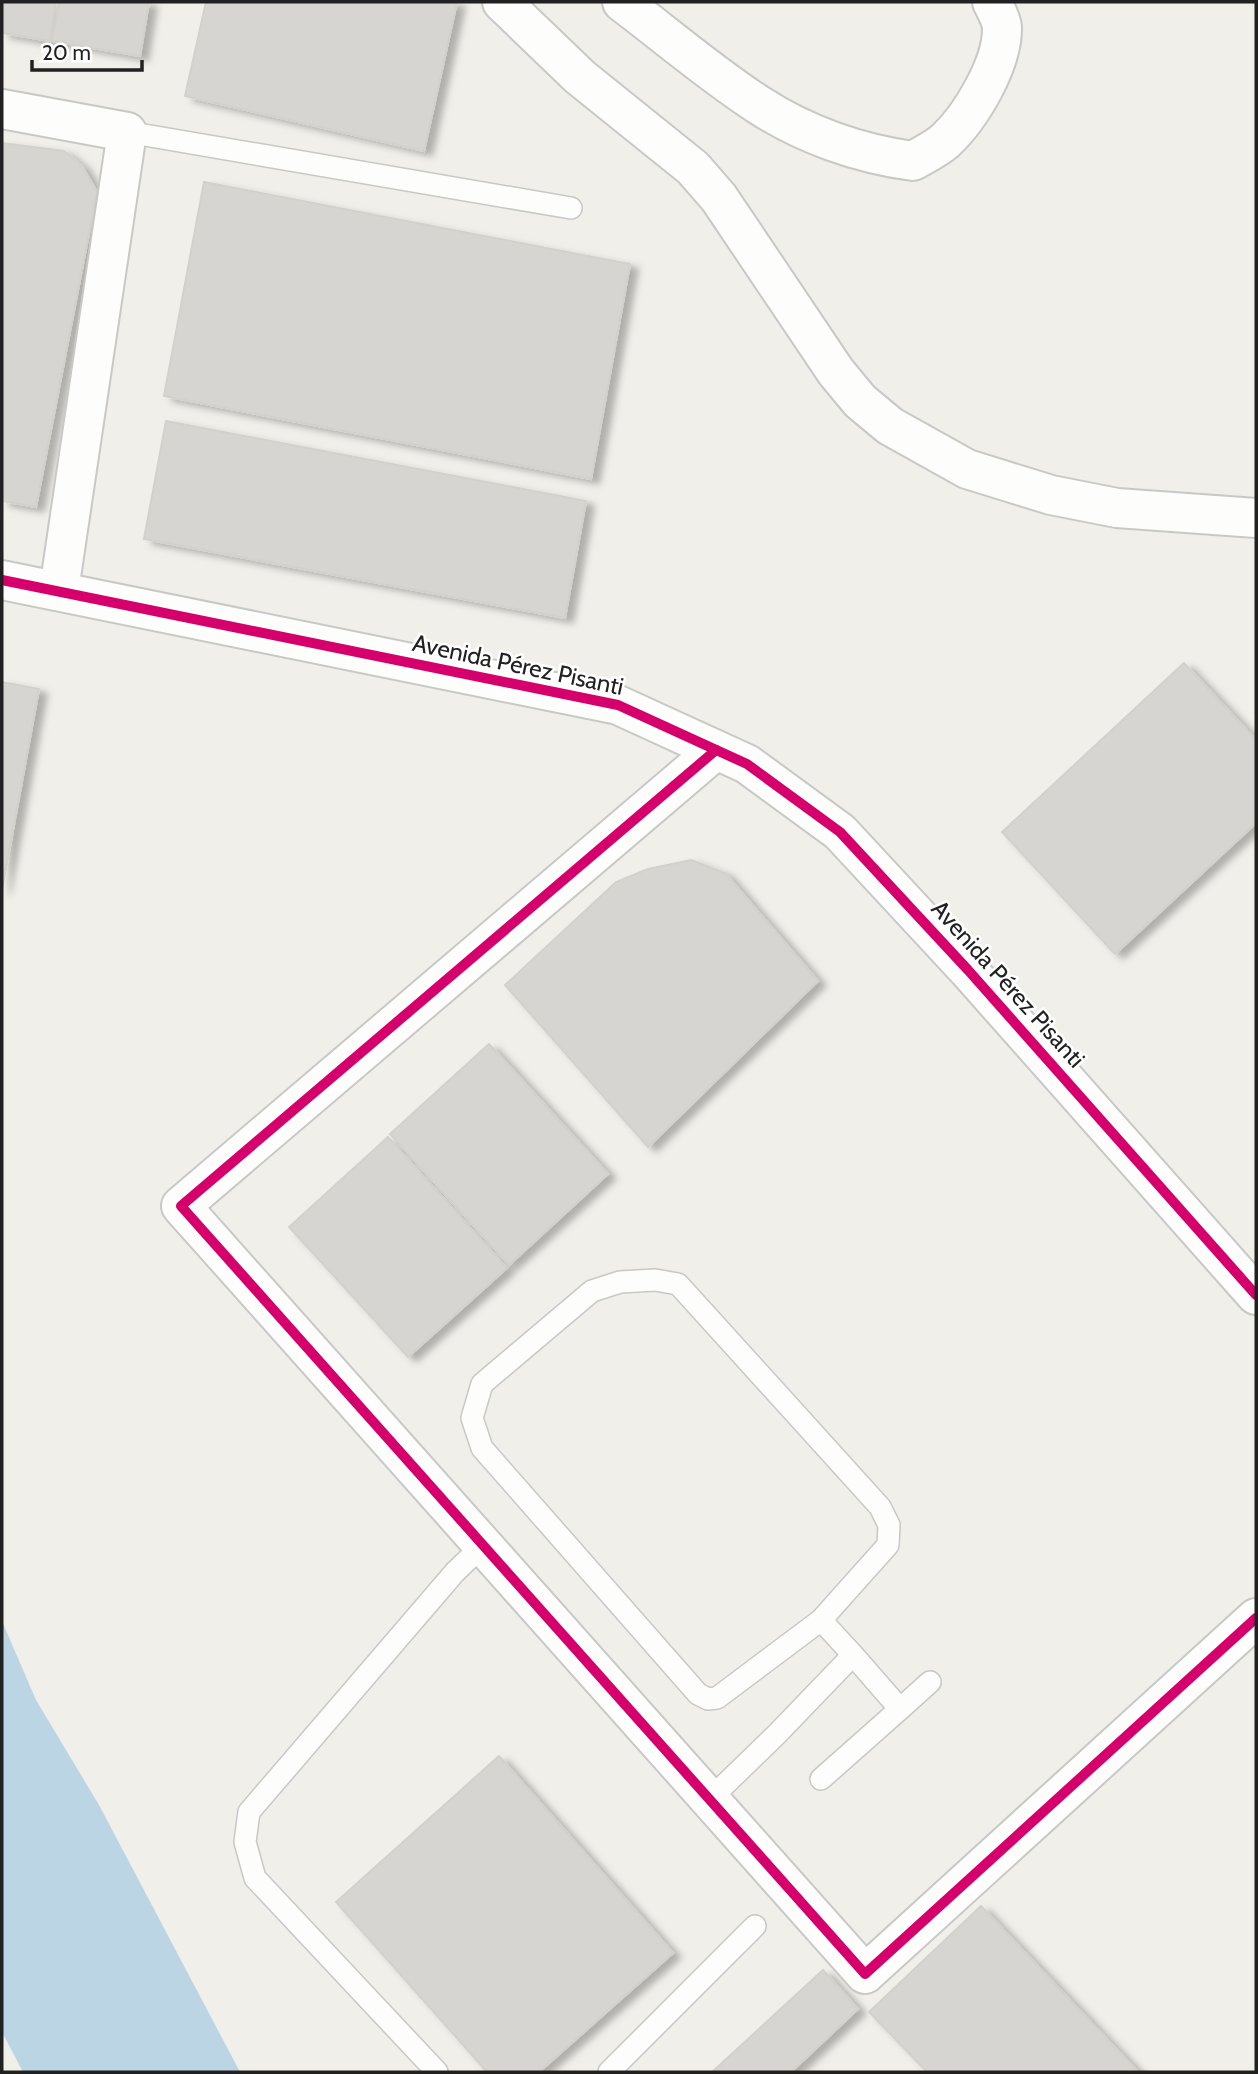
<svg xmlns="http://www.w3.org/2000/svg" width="1258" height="2074" font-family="Cabin,sans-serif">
<defs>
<filter id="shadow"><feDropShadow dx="8" dy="4.5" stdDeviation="3.5" flood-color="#0004"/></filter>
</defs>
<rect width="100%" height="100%" fill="#f0efea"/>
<!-- water -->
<polygon fill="#bcd5e4" points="2,1621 36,1700 99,1805 240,2072 23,2072 2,2032"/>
<!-- building -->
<g fill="#d6d5d1" stroke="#d3d1cb" stroke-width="2" filter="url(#shadow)">
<polygon points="2,2 56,2 50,41 2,33"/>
<polygon points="59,2 149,2 140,56 52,41"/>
<polygon points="206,2 457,2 424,151 185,96"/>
<polygon points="2,143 64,151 82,166 97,192 36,507 2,501"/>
<polygon points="204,182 630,264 591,479 164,396"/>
<polygon points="166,421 586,501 565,618 144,539"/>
<polygon points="1184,663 1256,740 1256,823 1115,954 1002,832"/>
<polygon points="2,682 39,689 2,890"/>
<polygon points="691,860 725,873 818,981 648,1147 505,985 616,882 648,869"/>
<polygon points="489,1044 608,1174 509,1265 390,1134"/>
<polygon points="388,1137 507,1268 408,1357 289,1227"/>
<polygon points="499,1756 673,1953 539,2072 487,2072 336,1902"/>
<polygon points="981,1906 1138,2072 927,2072 869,2012"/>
<polygon points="823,1970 858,2009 791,2072 712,2072"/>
</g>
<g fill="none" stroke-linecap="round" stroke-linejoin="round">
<!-- lane casing -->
<g stroke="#c8c8c6" stroke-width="24">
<g id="lane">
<polyline points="127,132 571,208"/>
<polygon points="655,1280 678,1284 880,1507 889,1525 888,1545 821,1620 717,1698 708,1699 698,1694 482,1448 472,1418 482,1384 592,1291 620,1282"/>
<polyline points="900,1709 930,1682"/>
<polyline points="821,1779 900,1709 853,1655"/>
<polyline points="710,1799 777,1734 853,1655 821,1620"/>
<polyline points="437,2072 255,1878 245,1842 249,1812 455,1572 483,1545"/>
<polyline points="609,2072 755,1926"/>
</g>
</g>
<!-- street casing -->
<g stroke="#c8c8c6" stroke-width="42">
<g id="street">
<polyline points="502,2 580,77 693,168 719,198 836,372 860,401 890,426 967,469 1051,495 1117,508 1256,518"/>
<path d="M622 2C667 36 711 74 759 105 805 135 860 154 913 161 923 155 936 149 945 141 971 117 1003 63 1002 27 1001 19 996 10 992 2"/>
<polyline points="2,109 127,132 59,590"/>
<polyline points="2,580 618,705 747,764 840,832 968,970 1256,1295"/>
<polyline points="716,750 181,1206 865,1974 1256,1618"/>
</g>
</g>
<!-- lane -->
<use href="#lane" stroke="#fdfdfc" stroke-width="21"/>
<!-- street -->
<use href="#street" stroke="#fdfdfc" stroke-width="38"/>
<!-- cycleway casing -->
<g stroke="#fff" stroke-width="15">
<g id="cycleway">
<polyline points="2,580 618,705 747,764 840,832 968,970 1256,1295"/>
<polyline points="716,750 181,1206 865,1974 1256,1618"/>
</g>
</g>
<!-- cycleway -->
<use href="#cycleway" stroke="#d6006c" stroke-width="10"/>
</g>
<g text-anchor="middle" stroke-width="5" stroke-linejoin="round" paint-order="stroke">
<!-- street labels -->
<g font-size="24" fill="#212121" stroke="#fff">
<text transform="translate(518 665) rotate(12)" y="8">Avenida Pérez Pisanti</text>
<text transform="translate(1008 984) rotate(48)" y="8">Avenida Pérez Pisanti</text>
</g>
</g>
<!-- border -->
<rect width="1258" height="2074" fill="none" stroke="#212121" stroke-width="7"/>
<!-- scale -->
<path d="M32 60v10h110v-10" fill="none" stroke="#212121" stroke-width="3.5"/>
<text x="42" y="60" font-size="21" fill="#212121" stroke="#ffffff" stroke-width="5" paint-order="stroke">20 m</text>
</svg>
